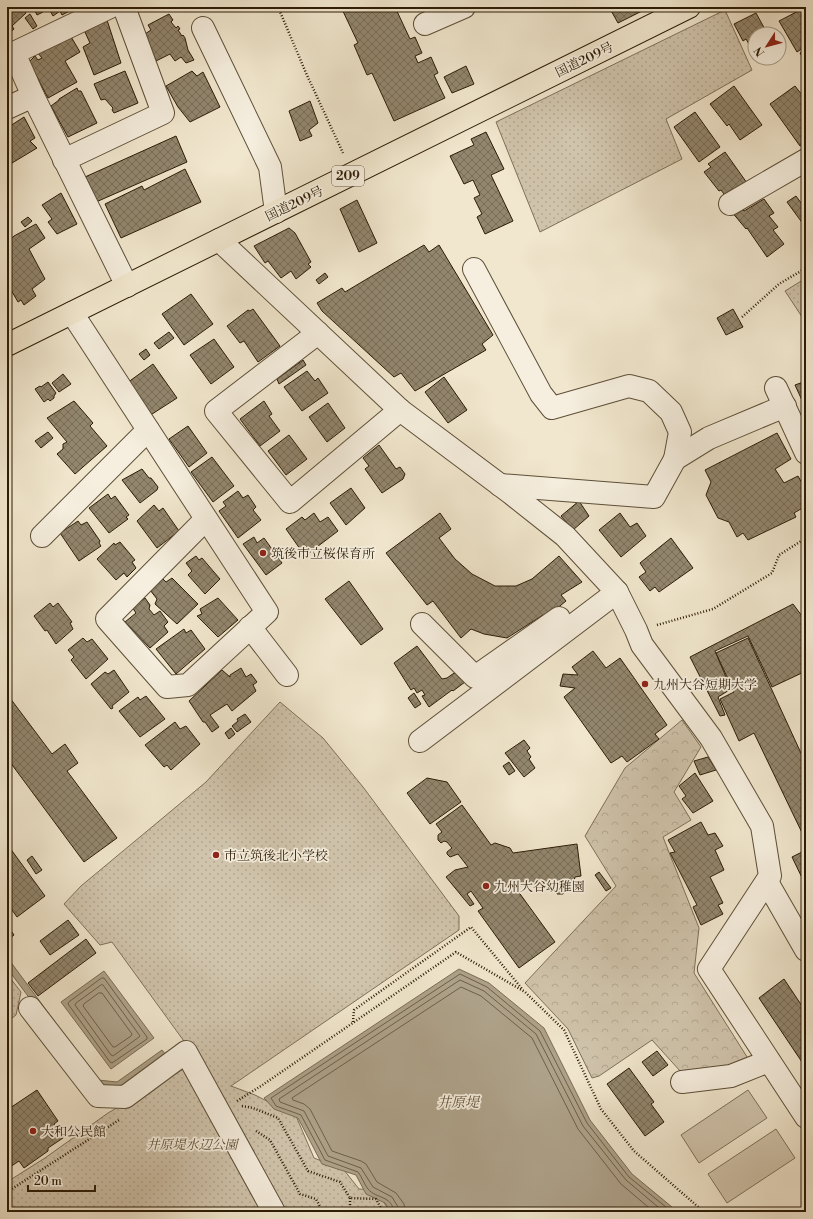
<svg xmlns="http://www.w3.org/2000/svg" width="813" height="1219" font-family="'Libre Bodoni','Noto Serif JP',serif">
<defs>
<pattern id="grass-dots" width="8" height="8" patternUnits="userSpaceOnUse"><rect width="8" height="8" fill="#d0c4ac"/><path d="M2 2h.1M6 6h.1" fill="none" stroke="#b3a892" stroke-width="1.8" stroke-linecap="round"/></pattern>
<pattern id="forest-crowns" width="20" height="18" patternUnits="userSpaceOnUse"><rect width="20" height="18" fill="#d0c4ac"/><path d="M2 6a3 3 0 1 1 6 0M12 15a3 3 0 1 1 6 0" fill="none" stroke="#b3a892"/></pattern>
<pattern id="building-cross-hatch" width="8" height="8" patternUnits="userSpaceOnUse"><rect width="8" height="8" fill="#92866e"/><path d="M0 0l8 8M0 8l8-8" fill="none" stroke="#776d58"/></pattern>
</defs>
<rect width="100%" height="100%" fill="#f1e7ce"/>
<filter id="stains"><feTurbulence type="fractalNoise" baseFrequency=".005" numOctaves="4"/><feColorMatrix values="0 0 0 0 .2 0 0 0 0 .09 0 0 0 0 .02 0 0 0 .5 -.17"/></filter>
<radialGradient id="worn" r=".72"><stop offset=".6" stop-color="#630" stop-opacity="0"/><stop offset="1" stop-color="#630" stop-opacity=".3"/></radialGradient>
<!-- grass -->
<g fill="url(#grass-dots)" stroke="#7e7059">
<polygon points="725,10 752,70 666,119 682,159 540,232 496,122"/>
<polygon points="806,278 806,323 785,291"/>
<polygon points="280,702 323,738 363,787 459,916 459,930 231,1086 255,1095 296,1116 314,1158 344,1170 359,1189 376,1190 390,1212 7,1212 7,1182 45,1158 108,1113 185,1068 210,1077 112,942 100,945 64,904 81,886 206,782"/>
<polygon points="7,974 21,992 16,1015 7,1022"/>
</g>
<!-- forest -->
<polygon fill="url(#forest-crowns)" stroke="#7e7059" points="682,720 701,747 674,792 691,820 663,837 699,928 694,973 749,1060 730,1073 681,1072 652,1040 599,1076 592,1078 568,1029 525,983 616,886 585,836 625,768"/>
<!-- pitch -->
<g fill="#d0c4ac" stroke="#7e7059">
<polygon points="748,1090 767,1118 699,1163 681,1135"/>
<polygon points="776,1129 795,1158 727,1203 708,1174"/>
</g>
<!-- water -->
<g fill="#aea28a" stroke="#7a6c55">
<polygon points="7,957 98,1080 117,1082 162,1050 166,1055 120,1089 95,1086 7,968"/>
<polygon points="459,969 489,983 544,1028 590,1120 632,1174 678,1212 391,1212 385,1203 366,1194 356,1175 322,1164 298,1118 274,1109 264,1098"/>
<polygon points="104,971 154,1038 111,1069 61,1002"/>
</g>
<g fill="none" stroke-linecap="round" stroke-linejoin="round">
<!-- shore -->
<g stroke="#6d5f48" stroke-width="1">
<polygon points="102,978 104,978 147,1037 147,1039 112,1063 110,1062 68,1004 69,1002"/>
<polygon points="103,985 140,1036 139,1037 113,1056 111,1055 75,1005 76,1003 101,985"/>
<polygon points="99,993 102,993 132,1034 131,1036 115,1047 113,1047 83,1006 84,1004"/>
<path d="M394 1212C392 1195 376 1199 368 1189 364 1184 362 1177 358 1172L325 1160 301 1115 276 1106 271 1098 460 974 487 987 540 1031 587 1123 629 1177 672 1212"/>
<polyline points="399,1212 398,1207 392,1197 373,1187 361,1168 328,1156 304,1111 280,1102 279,1099 460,980 484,991 536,1034 583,1126 626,1180 664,1212"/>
<polyline points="405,1212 404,1204 396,1193 377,1182 366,1164 361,1161 332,1151 310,1109 304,1104 293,1100 292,1098 461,987 481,996 532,1038 578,1129 621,1184 654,1212"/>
</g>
</g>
<!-- building -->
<g fill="url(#building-cross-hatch)" stroke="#2c1c06">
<polygon points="7,7 22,7 26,13 12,26 14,29 7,35"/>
<polygon points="33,7 41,7 43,12 37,15"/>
<polygon points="48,7 77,7 62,15 60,11 53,16"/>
<polygon points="341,7 395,7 410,39 415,37 422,53 415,56 418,63 431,57 438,73 434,75 445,98 394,121 372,73 367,75 354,45 358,43"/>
<polygon points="609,7 640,7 642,11 618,23"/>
<polygon points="806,7 806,46 797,52 779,21"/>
<polygon points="756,13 767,33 772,29 775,34 755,34 755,49 753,51 746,39 743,41 734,24"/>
<polygon points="30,14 37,26 33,29 25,18"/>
<polygon points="169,14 173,20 171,22 176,28 178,26 180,29 178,30 182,36 183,35 185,38 188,50 194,60 186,63 181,57 175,61 170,54 156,61 145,34 151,30 148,25"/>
<polygon points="107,20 121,63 94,75 83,47 90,43 84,30"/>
<polygon points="70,35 80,52 65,61 77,82 48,98 29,62 35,56 38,60 42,58 37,52"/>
<polygon points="806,49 806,63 800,53"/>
<polygon points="466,66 474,84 452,93 444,77"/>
<polygon points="125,71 138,103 114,113 112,110 113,108 105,99 101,100 94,84"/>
<polygon points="192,71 197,76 203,72 220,107 190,122 178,107 166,86"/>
<polygon points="734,86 762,125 740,140 729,124 727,126 710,104"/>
<polygon points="795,86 806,100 806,142 800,146 770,104"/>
<polygon points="77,88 78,91 81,91 97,123 68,137 51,106 59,100 59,99"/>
<polygon points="310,101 318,123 309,130 312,136 300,141 289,111"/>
<polygon points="695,112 720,147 699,162 674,127"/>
<polygon points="24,117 35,138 30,141 37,148 12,163 7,153 7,128"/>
<polygon points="486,132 504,169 491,175 513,221 485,234 477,217 482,214 474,198 480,195 473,180 464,184 450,156 474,145 471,139"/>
<polygon points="176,136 187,162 96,202 85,177"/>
<polygon points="725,152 747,183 727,198 721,190 719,191 704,172 711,167 708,164"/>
<polygon points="185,169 201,202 121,238 105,204 142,186 144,190"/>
<polygon points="61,193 77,224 57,234 48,222 52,219 42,205"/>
<polygon points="796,196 804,207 806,205 806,228 787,202"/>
<polygon points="764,199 774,213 769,216 778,227 773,230 784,244 767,257 747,228 746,229 731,211 739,205 744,211"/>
<polygon points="357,200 377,243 359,252 340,209"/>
<polygon points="28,217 32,221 25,227 21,222"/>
<polygon points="36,224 45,238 29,249 45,279 32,289 36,296 24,305 21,300 18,302 7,283 7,242 14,236"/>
<polygon points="289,228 295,233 311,262 308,264 311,267 296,279 291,271 281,278 268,261 265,263 254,246"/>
<polygon points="424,245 429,252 439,245 493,335 482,344 486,350 415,391 401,373 394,377 322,311 317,303 342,288 345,292"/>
<polygon points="325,273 328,277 319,284 316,280"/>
<polygon points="191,294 213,324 184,345 162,314"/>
<polygon points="253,309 280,346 258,362 244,341 240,343 227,326 248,310 250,311"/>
<polygon points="733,309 743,327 726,335 717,318"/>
<polygon points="169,332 174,338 159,349 154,343"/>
<polygon points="214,339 234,367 211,384 190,355"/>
<polygon points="146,349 150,355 144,360 139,354"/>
<polygon points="303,360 306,365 279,384 277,379"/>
<polygon points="153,364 177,398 149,416 127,383"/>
<polygon points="307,371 315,381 318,378 328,393 302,411 284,387"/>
<polygon points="63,374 71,384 59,392 52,383"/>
<polygon points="444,377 467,410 448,423 425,392"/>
<polygon points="806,381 806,409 795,385"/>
<polygon points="48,382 56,393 54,396 54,398 50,401 48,399 44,402 35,389 40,386 41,387"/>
<polygon points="74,401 93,423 90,426 107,446 75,474 57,454 63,449 63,444 67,442 47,418"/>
<polygon points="264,401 272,414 269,416 280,431 260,446 240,419"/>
<polygon points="328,403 345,428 327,442 309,417"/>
<polygon points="188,426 207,453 189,467 169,439"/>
<polygon points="48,432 53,438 41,448 35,441"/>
<polygon points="777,433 791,459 775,469 784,483 798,476 806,490 806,506 794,513 796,517 748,540 743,533 737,537 729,522 718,518 706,495 711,482 705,470"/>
<polygon points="289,435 307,459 286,475 268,451"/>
<polygon points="379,445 396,469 400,467 405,474 403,479 382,493 365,469 369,466 363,458"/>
<polygon points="212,457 234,486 213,502 191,472"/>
<polygon points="142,469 149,478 151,478 158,487 157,490 140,503 122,480"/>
<polygon points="351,488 365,508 346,525 330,503"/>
<polygon points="238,491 243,498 248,495 256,507 253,510 261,520 238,538 219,511 226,506 223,502"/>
<polygon points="108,494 111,499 115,496 129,515 126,517 128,519 109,533 89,508"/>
<polygon points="579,501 589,516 573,530 561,516"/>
<polygon points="154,505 159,511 163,508 179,531 157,548 137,521"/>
<polygon points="314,513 320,522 328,517 338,531 305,556 286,529 302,517 305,520"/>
<polygon points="440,513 451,529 439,538 455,559 472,574 495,586 516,586 532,579 559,556 582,582 561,595 566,601 545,618 543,615 507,638 484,634 471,629 461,638 433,601 427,605 386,553"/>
<polygon points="620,513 630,527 637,523 646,536 621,557 599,530"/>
<polygon points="78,521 81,525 87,522 100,541 99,543 101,546 79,561 60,533"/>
<polygon points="254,537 257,543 264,538 282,563 266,575 243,544"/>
<polygon points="671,538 693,568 659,592 655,587 650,591 639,577 646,572 640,563"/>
<polygon points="120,542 135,560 132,562 136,568 127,577 124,573 116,580 97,559 114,543 115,545"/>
<polygon points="196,556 199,560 202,558 220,579 205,594 188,575 192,571 186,563"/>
<polygon points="162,578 166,582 172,578 198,604 177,624 155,604 157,599 150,590"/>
<polygon points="349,581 383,629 361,645 325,599"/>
<polygon points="145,598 150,605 149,609 154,615 160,611 168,622 164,626 168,632 150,648 125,622 136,613 132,607"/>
<polygon points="218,598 238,620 218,637 197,616 202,614 200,609"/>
<polygon points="50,603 53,607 58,603 72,622 70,623 73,629 56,644 47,630 45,631 34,616"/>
<polygon points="793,604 805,620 806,619 806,671 772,687 748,636 715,651 731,689 718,697 725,715 720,716 690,657"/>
<polygon points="184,629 186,633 191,630 205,649 176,674 156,649"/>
<polygon points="83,638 87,642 92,639 108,659 86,679 71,660 74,657 68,650"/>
<polygon points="748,638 806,764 806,841 754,733 739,741 720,699 734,692 716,653"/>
<polygon points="417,646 442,679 447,678 457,671 465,682 453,691 452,690 429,707 422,696 425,695 422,690 417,693 414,688 411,690 394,663"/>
<polygon points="593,651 606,668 620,658 667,725 655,734 659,739 627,762 622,756 611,763 564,697 575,688 560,686 563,674 578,675 572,667"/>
<polygon points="241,668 246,677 251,674 257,682 253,685 256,691 232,711 227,704 210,715 219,727 212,732 205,722 203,722 189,701 222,670 230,677 230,675"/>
<polygon points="114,670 129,692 112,706 113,708 111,709 91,684 105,672 108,674"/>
<polygon points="414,693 421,704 415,708 408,698"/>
<polygon points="7,694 52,754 65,744 78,763 67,771 117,838 84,862 7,758"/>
<polygon points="146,696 165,719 140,737 119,711 138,697 140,700"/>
<polygon points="245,714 251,722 237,732 232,726 238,721 237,719"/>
<polygon points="175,722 180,729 186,726 200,744 171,770 167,765 164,767 145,745"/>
<polygon points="231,728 235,734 229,739 225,733"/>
<polygon points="524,740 530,748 527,751 531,757 529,759 535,768 524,777 505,753"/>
<polygon points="708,757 716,770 700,775 694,761"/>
<polygon points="509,762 515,771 509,775 503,766"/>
<polygon points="695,773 713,801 693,813 682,799 686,796 679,786"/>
<polygon points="427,778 447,782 461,802 430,824 407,793"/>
<polygon points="462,805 491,845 495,843 510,848 513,853 577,844 581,876 575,877 572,888 566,888 563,894 557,894 555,890 548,890 543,880 515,887 555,942 519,968 478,911 483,908 471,891 467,894 474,904 470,906 446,877 455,870 468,867 458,854 450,857 447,854 447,852 452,848 447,842 444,841 441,843 438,840 438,835 442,832 436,824"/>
<polygon points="701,822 708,835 715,833 723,846 715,850 724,870 710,877 723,903 718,905 723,914 701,925 693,907 697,905 670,853 675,852 668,840"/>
<polygon points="7,844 45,896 17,917 7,903"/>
<polygon points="806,850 806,886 792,857"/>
<polygon points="32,856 42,870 36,874 27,860"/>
<polygon points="599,872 611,888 606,891 595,875"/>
<polygon points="68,920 79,935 50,955 40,941"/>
<polygon points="7,925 14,935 7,940"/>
<polygon points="86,939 96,953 38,996 28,983"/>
<polygon points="784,979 806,1012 806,1068 759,998"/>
<polygon points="657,1051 668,1065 653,1076 642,1062"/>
<polygon points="629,1068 654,1102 651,1104 664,1122 645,1136 607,1084"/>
<polygon points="37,1090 58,1121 54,1124 63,1138 48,1148 48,1151 24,1168 19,1161 10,1167 7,1162 7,1110"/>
</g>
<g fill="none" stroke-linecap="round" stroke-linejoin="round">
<!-- minor casing -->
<g stroke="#5d4f38" stroke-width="24">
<g id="minor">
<polyline points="425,24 464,7"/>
<polyline points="203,28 270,167 276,212"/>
<polyline points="33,96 14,53 110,7"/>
<polyline points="7,108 33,96 127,286"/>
<polyline points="64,160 163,113 124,7"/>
<polyline points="730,204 806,160"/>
<polyline points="219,240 400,410 512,494 565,536 617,592 636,630 642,645 711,738 762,826 770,876 709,969 806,1117"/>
<polyline points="474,269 541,394 552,408 629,386 649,391 671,412 680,432 675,459"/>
<path d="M72 313C137 413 202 513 267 612L188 685 167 687 107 619 206 519"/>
<polyline points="318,333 216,411 290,502 400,410"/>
<polyline points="776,388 806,453"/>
<polyline points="500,485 654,497 675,459 709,438 785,406"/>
<polyline points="42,536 148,430"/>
<polyline points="422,624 475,677 559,618"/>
<polyline points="250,627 287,675"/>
<polyline points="420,741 617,592"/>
<polyline points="767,882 806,950"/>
<polyline points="30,1008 98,1096 125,1097 186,1052 274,1212"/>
<polyline points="682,1082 731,1076 769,1061"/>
</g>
</g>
<!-- highway casing -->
<g stroke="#2c1c06" stroke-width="24">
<polyline id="highway" points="7,345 689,7"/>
</g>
<!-- path -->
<g stroke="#2c1c06" stroke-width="2.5" stroke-dasharray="1 2" stroke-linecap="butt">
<polyline points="278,7 306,73 343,153"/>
<polyline points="742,317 779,284 806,268"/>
<polyline points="657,625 713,609 772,573 779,555 806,538"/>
<polyline points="353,1022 354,1010 471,927 523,990"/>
<polyline points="237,1101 261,1086 456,952 525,992 564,1030 601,1109 634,1151 704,1212"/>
<polyline points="242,1106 253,1108 278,1118 308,1171 340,1182 350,1198 376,1199 383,1212"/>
<polyline points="256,1131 270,1140 300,1194 316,1199 323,1212"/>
<polyline points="7,1192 119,1120"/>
<polyline points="350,1198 350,1210 357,1212"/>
</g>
<!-- minor -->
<use href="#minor" stroke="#f6efdf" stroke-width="22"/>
<!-- highway -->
<use href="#highway" stroke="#f1e7ce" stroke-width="22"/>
</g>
<!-- markers -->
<g fill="#8f2418" stroke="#f6efdf" stroke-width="1.5">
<circle cx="263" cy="553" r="4"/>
<circle cx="645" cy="684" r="4"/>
<circle cx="216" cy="855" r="4"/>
<circle cx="486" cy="886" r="4"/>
<circle cx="33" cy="1131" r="4"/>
</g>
<g text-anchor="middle" stroke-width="3.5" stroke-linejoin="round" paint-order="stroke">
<!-- shield labels -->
<rect fill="#f6efdf" stroke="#695b47" stroke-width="1" x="332" y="166" width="32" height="20" rx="3"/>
<g font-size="12" font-weight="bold" fill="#2c1c06">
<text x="348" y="180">209</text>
</g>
<!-- street labels -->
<g font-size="13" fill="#2c1c06" stroke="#f6efdf">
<text transform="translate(584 59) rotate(-26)" y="5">国道209号</text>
<text transform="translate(294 203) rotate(-26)" y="5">国道209号</text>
</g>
<!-- poi labels -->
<g font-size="13" fill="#2c1c06" stroke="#f6efdf" text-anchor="start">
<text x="271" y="558">筑後市立桜保育所</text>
<text x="653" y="689">九州大谷短期大学</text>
<text x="224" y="860">市立筑後北小学校</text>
<text x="494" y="891">九州大谷幼稚園</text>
<text x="41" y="1136">大和公民館</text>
</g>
<!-- park labels -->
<g font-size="13" font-style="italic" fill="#5d4e38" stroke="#f6efdf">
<text x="192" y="1149">井原堤水辺公園</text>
</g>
<!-- water labels -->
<g font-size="14" font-style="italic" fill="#60523b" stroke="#f6efdf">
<text x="458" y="1107">井原堤</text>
</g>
</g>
<!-- margin -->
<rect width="813" height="1219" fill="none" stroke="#f1e7ce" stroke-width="24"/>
<rect x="8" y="8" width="797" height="1203" fill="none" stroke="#2c1c06" stroke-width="2"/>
<rect x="12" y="12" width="789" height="1195" fill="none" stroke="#2c1c06"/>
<!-- north arrow -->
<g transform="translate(767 46) rotate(234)"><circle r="19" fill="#f6efdf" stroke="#a59b88"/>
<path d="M0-3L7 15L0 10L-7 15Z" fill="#8f2418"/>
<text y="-6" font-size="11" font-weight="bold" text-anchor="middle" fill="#2c1c06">N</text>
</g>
<!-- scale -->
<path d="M28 1185v6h67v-6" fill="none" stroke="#2c1c06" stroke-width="2"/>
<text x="34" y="1185" font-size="12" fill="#2c1c06" stroke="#f6efdf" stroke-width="3" paint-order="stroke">20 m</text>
<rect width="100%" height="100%" filter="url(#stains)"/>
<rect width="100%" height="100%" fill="url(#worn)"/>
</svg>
